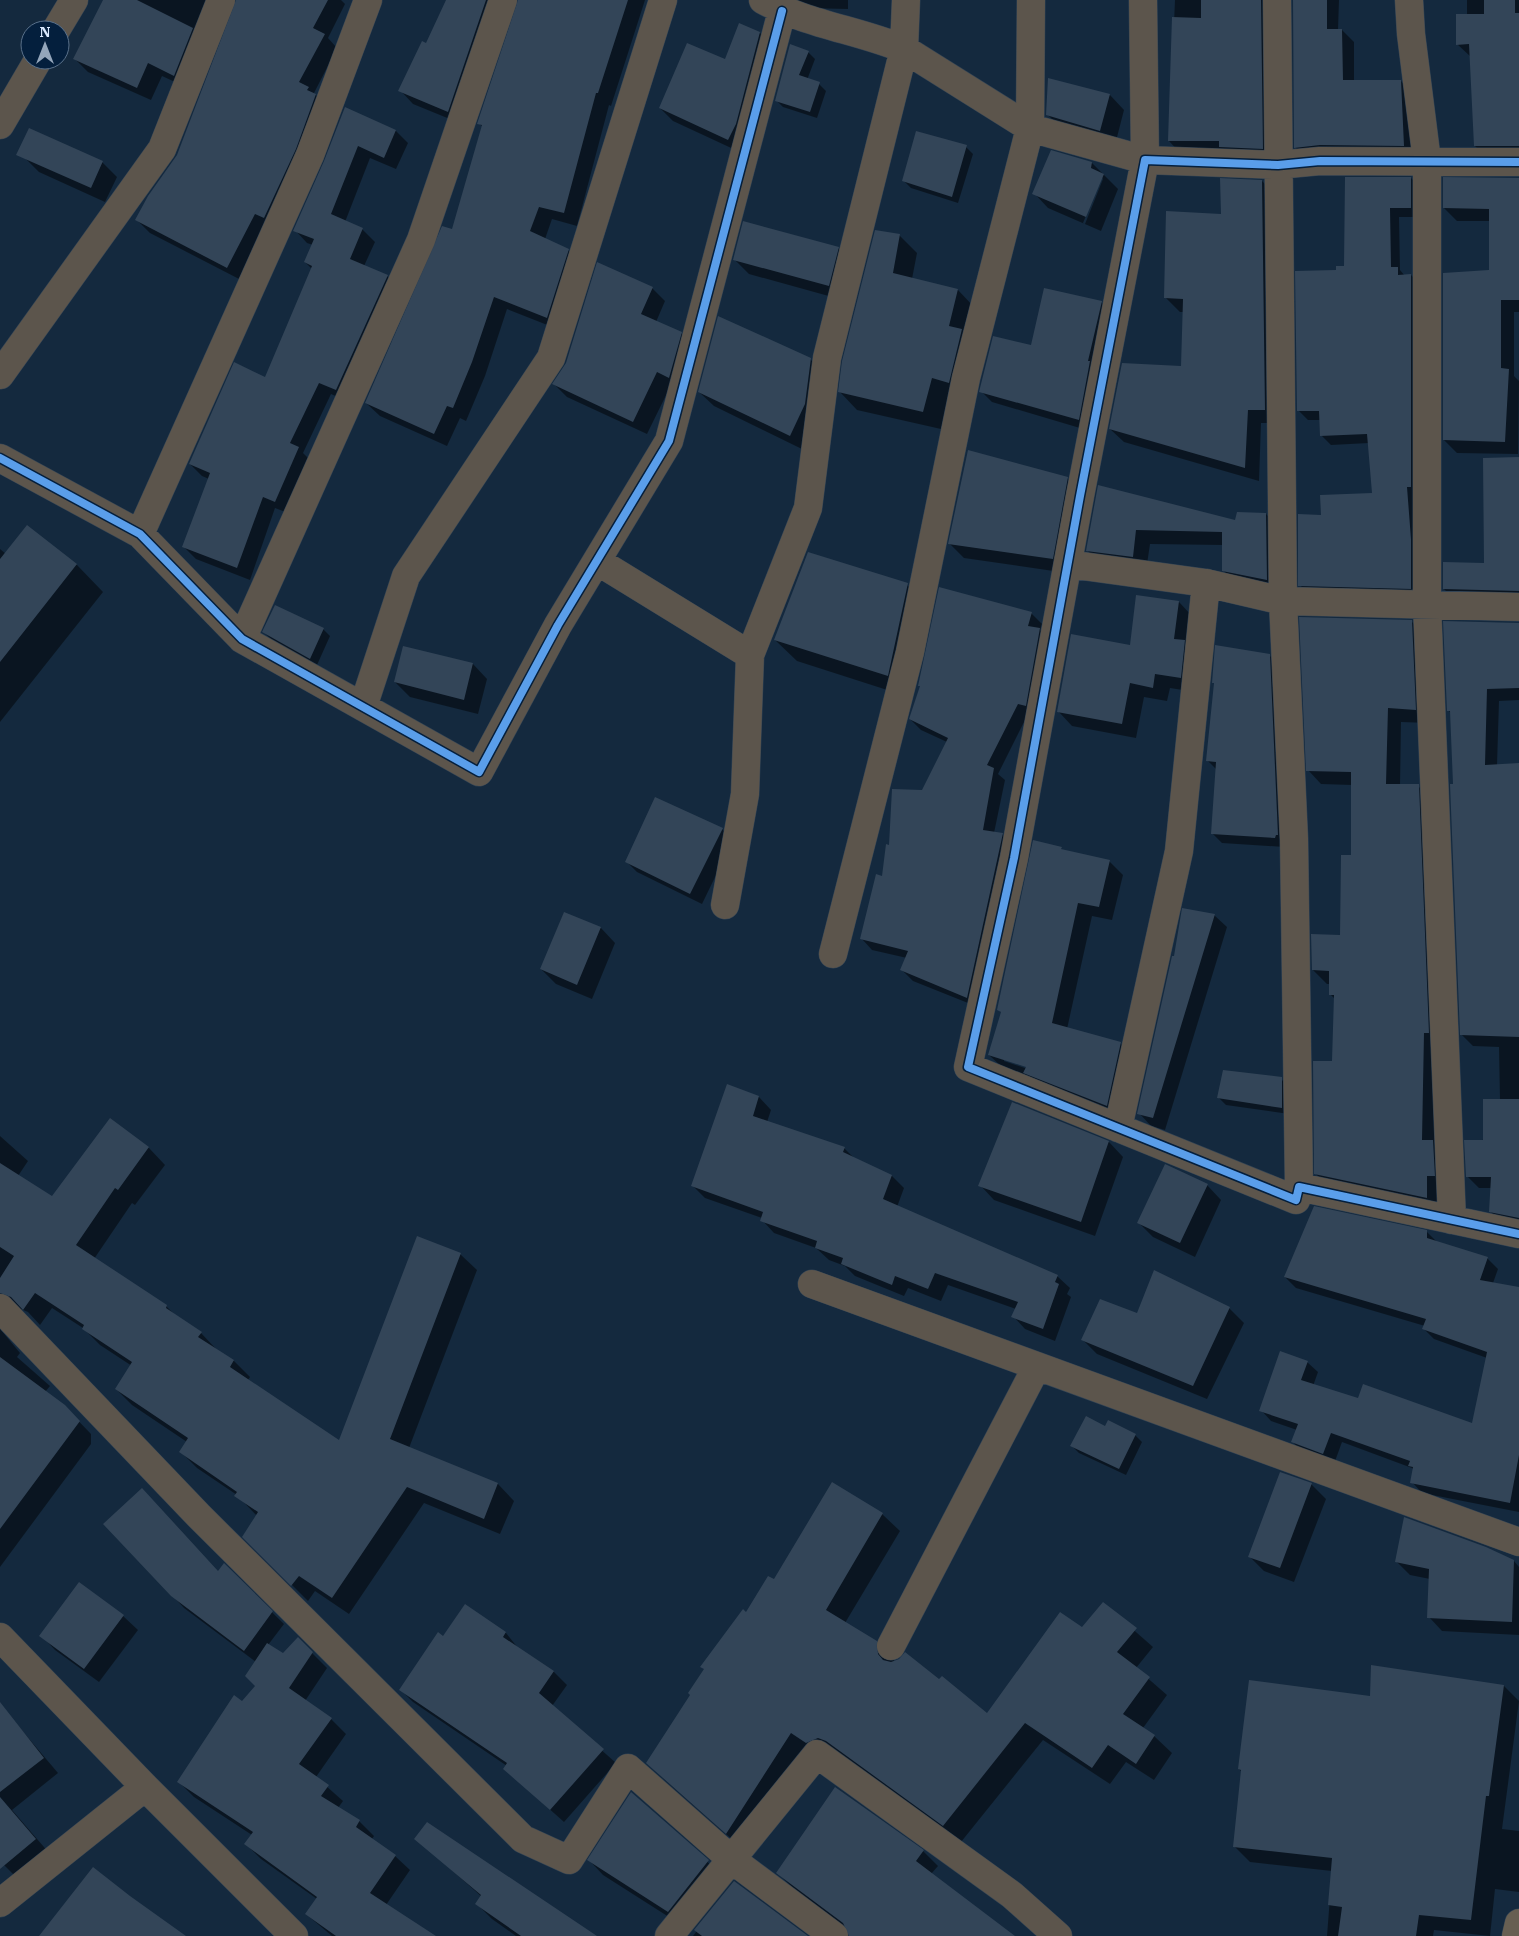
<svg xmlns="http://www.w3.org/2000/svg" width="1519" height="1936" viewBox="0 0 1519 1936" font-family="'IBM Plex Serif',serif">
	<rect width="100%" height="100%" fill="#14293e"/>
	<path fill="#0007" fill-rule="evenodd" d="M105,0H227L188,88L162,76L151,100L88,72L75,59Z
		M237,0H341L345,4L328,38L337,48L314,93L329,109L241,280L150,233L137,220L178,155Z
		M447,0H508L462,124L413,104L400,90L427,44Z
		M519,0H645L611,106L609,105L577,226L552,219L545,239L568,250L581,263L560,330L507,309L485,376L466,421L460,418L447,446L380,416L366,403L453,231L483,127L479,123Z
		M792,0H848V9L804,8Z
		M1175,0H1279L1274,160L1180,153L1169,141Z
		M1294,0H1339L1338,30H1342L1354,42V82L1401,81L1412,93L1415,157L1307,159L1295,147Z
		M1467,0H1519V159H1488L1475,146L1471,57L1457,44L1467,15Z
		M760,33L773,46L742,153L673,121L660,108L725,61Z
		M808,52L815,59L807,80L819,84L826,91L817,118L783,107L776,100Z
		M1110,95L1124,110L1115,145L1062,129L1047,114Z
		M345,109L396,131L408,143L396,169L370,158L345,222L362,229L375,242L364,266L387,276L400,289L349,402L331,394L303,453L311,461L288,513L275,508L250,580L196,559L184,547L209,479L202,476L190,464L266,378L312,269L305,262L313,245L307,243L295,230L325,162Z
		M966,147L973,154L958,203L911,188L904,181Z
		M25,158L102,162L117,177L105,202L39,172Z
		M1092,163L1118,189L1101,231L1048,208L1034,193ZM1102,177L1103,179L1085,224L1083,223Z
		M1411,178L1421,188V217H1399L1400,270L1405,276L1411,275L1421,285V598L1310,595L1300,585L1322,516L1373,494L1369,443L1331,445L1321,435V420H1308L1298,410L1337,272L1345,267Z
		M1519,179V312H1514V376L1519,381L1518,454L1457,453L1444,440L1490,271V221H1457L1444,208Z
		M1262,181L1276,195L1279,423H1261L1259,481L1124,442L1110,429L1182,367L1184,312H1180L1166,298L1222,215Z
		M899,235L917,253L912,279L958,290L975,308L941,429L857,410L840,392Z
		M838,248L852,263L843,300L749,274L734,259Z
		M652,288L665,301L656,322L681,333L694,346L671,385L647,434L567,397L554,384Z
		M1101,302L1112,314L1090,431L992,402L981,391L1032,347Z
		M810,359L825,374L804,450L714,406L699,392Z
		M1519,458V603L1456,601L1444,589L1485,564Z
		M1067,478L1082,492L1067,573L964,558L949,543Z
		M1099,486L1236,522L1266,514L1280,528L1281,593L1237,584L1223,570V545L1150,544L1146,571L1101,564L1087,550Z
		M27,527L77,565L103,592L0,722V549L6,554Z
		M907,585L929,606L909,697L797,661L775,640Z
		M1179,602L1193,617L1195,692L1170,688L1167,701L1144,697L1136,738L1072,726L1058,711Z
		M1031,613L1042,624L1040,630L1050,640L1028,714L998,774L1005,780L994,833L1002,834L1013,845L978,1007L913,981L902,970L907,958L872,950L862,939L883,878L890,846L923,792L947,742L921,730L910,719L921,687L919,685Z
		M1411,621L1425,635L1429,723L1401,722L1400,786H1418L1432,800L1437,1046L1435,1144L1446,1155L1441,1211L1330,1188L1316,1174L1334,1063L1335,999L1330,994V984H1327L1313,970L1341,937L1352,856V785L1321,784L1308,770Z
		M1519,624V700L1499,701L1497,765L1519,764V1227L1502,1223L1490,1211L1492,1188H1479L1467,1176L1500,1100L1499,1047L1473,1046L1461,1034L1455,786L1451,713L1448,710Z
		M323,629L330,636L317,665L271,639L264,632Z
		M1269,655L1279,665L1285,847L1222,843L1212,833L1217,770L1208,761L1216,685L1213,682Z
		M473,664L487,679L478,714L410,697L395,682Z
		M722,829L733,840L702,904L637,872L626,861Z
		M1061,849L1063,851L1109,861L1123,875L1112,920L1092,916L1067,1029L1120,1043L1134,1057L1120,1119L1038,1086L1029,1076L1003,1068L989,1055L1002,1013L998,1009ZM1004,1059L1032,1067L1031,1070L1004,1061Z
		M564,913L601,928L615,943L592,999L556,984L541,969Z
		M1214,915L1227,927L1165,1130L1151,1126L1139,1113L1175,958Z
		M1281,1079L1288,1086L1289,1114L1226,1105L1219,1098Z
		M728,1086L759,1097L771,1110L767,1122L844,1148L855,1159L892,1176L904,1188L897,1207L1057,1276L1070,1288L1067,1294L1071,1297L1055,1341L1025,1329L1013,1316L1016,1309L948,1285L941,1301L908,1288L904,1296L855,1276L845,1266L829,1260L816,1248L774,1233L762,1220V1218L705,1198L693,1186Z
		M1012,1103L1109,1142L1123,1157L1095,1236L994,1200L980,1185Z
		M110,1120L149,1148L165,1165L135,1205L132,1203L94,1259L166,1306L177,1317L201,1333L217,1350L234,1361L250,1377L248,1380L340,1442L460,1254L477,1270L409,1448L498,1484L514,1501L500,1534L424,1503L349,1614L315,1591L308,1601L243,1536L257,1516L237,1495L197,1468L181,1452L187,1442L132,1405L116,1389L132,1366L100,1345L83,1328L52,1308L40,1325L28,1312L21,1309H13L1,1320V1330L20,1353L17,1357L50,1386L45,1392L65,1407L91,1434V1444L0,1567V1136L28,1161L18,1176L52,1198Z
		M1207,1185L1221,1200L1195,1257L1153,1237L1138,1222Z
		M1427,1232L1437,1242L1487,1258L1498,1269L1493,1283L1519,1289V1512L1422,1493L1412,1482L1414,1470L1412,1468L1342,1442L1334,1464L1303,1453L1293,1442L1297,1430L1271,1421L1261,1410L1307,1362L1318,1372L1313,1386L1359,1400L1473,1425L1487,1358L1434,1339L1424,1329L1425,1326L1296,1288L1285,1277Z
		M1229,1308L1244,1323L1207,1399L1097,1354L1082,1339L1138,1315Z
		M1106,1427L1135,1435L1142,1442L1126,1475L1079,1453L1072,1446Z
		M1311,1484L1326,1499L1294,1582L1264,1571L1250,1557Z
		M882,1514L900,1531L845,1623L876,1642L894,1659V1662L939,1681L987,1714L1082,1629L1103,1603L1153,1647L1136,1668L1167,1695L1143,1728L1154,1736L1172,1753L1154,1780L1126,1762L1110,1784L1043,1740L961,1842L829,1756L744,1850L665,1780L647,1763L747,1614L774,1581Z
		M1396,1561H1514L1519,1567V1635L1442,1631L1429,1617L1430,1579L1410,1575Z
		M224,1565L284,1624L268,1645L284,1655L298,1639L327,1668L305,1701L331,1719L346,1734L316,1777L343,1801L338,1808L359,1821L374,1836L372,1839L395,1856L410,1870L386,1905L433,1936H332L306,1914L317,1899L261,1859L246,1844L252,1835L194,1797L179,1782L256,1686V1662L184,1608L172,1595L219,1573Z
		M80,1584L123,1616L138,1630L99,1682L55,1650L41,1635Z
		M466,1606L506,1633L518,1648L554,1672L567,1685L552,1706L616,1763L564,1822L518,1781L507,1766L413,1702L400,1689L443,1637Z
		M1504,1686L1519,1701L1502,1829L1519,1831V1892L1495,1889L1490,1936L1434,1930L1433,1936H1327L1332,1871L1250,1862L1234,1846L1242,1772L1239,1769L1371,1697Z
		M8,1714L58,1773L12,1810L50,1854L19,1880L0,1861V1720Z
		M632,1794L723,1876L683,1926L603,1875L589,1860Z
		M416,1838L594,1936H516L492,1919L477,1904L482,1897Z
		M923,1851L938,1866L931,1874L1012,1936H851L850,1931L793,1888L778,1873Z
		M734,1883L806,1936H693Z"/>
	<path fill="#334558" d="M103,0H137L193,28L174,76L148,63L137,88L73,59Z
		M236,0H328L313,28L325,34L299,82L309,87L307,90L316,94L296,149L264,218L255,214L227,268L135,220L148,196L177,155Z
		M446,0H486L448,112L398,91L422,41L426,43Z
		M518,0H628L598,93H596L564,213L539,207L530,231L569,249L547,318L494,297L472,362L453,408L447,406L434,434L365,403L442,226L452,229L482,125L477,124Z
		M1201,0H1261L1263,149L1219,147V141H1168L1172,17L1201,18Z
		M1293,0H1327V29H1342L1343,80H1401L1404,146L1320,145L1294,148Z
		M1484,0H1515V13H1519V146H1474L1469,44L1456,45V14H1484Z
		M739,23L760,32L736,124L728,140L659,108L687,43L725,59Z
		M790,44L809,51L799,75L820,82L810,112L775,101Z
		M1048,78L1110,94L1100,131L1046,115Z
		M345,107L396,130L384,158L358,146L331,214L363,228L350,259L388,275L336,390L319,383L290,443L299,447L275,502L263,497L237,568L182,547L210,473L189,464L234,362L265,377L312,266L304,262L314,239L293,231L324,161Z
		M29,128L103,161L91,188L16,155Z
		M916,131L967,145L952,197L902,181Z
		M1051,150L1092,162L1091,168L1104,174L1086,217L1032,194Z
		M1345,177H1411V208H1390L1391,267H1398V275L1411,274V487H1407L1411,539V589L1298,586V514L1321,515L1320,495L1372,493L1367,434L1320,436L1319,411H1297L1295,271L1336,270V266H1344Z
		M1443,177L1519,178V300H1501V368L1509,369L1505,442L1443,440V273L1489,270V209L1443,208Z
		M1220,178L1262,180L1265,410H1248L1245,468L1109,429L1122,363L1181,366L1183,299L1164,298L1166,211L1221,214Z
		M743,221L839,247L829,286L733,260Z
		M875,230L900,234L893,273L958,289L949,326L962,329L949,383L932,378L923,412L838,392L842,361Z
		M597,262L653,287L641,314L682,332L669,378L657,372L633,422L552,384L566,363Z
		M1044,288L1102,301L1088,361H1090L1079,420L979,392L993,336L1031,345Z
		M718,316L811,358L805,404L790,436L698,392Z
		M968,450L1068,477L1053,559L948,544Z
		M1519,457V591L1443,589V562L1484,563L1483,458Z
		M1098,485L1235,520L1237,512L1266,513L1267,580L1222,571V532L1136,530L1133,557L1086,551Z
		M27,525L77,564L0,662V559Z
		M808,552L908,583L888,676L774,640Z
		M939,587L1032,612L1028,626L1040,628L1026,706L1018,704L987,765L994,768L983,830L1003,833L967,998L900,970L908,951L860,939L876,874L882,876L886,844L889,845L892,789L922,790L948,738L909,719L920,686H918Z
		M1136,595L1179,601L1174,639L1185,640L1181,678L1155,674L1153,688L1130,683L1122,724L1057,712L1071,634L1130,645Z
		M275,605L324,628L310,659L262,632Z
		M1299,617L1412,620L1416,710L1388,708L1386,784H1419L1429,1033H1424L1422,1140H1433L1435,1176H1427V1198L1314,1174L1313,1061H1332L1334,995H1329V971L1312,970L1311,934L1340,935L1341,855H1351V772L1306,771Z
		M1443,621L1519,623V688L1487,689L1485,765L1519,763V1037L1460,1035L1450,784H1453L1450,711H1447Z
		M1215,645L1270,654L1278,835H1276L1275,838L1211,834L1216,762L1206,761L1214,683H1212Z
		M403,646L473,663L464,700L394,682Z
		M655,797L723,828L690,894L625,862Z
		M1033,840L1062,847L1061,849L1110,860L1099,907L1078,903L1052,1023L1121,1042L1107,1106L1023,1073L1026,1067L988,1055L1001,1012L997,1010Z
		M1182,908L1215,914L1153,1118L1137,1114L1172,956H1174Z
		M564,912L601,927L577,985L540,969Z
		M1223,1070L1282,1077V1108L1217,1098Z
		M727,1084L759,1096L753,1116L845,1147L843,1152L892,1175L883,1199L1058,1275L1055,1282L1059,1284L1043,1329L1011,1317L1018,1302L935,1273L928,1289L895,1276L892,1285L841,1264L843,1258L815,1248L817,1241L760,1221L763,1212L691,1186Z
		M1483,1099H1519V1218L1489,1212L1491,1177H1466L1464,1140H1483Z
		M1012,1102L1109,1141L1081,1222L978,1186Z
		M110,1118L149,1147L118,1190L115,1188L76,1245L167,1305L166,1308L202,1332L198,1337L234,1360L230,1367L339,1440L417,1236L461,1253L390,1439L498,1483L484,1519L407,1487L332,1598L299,1576L291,1586L242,1537L258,1512L234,1496L237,1492L179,1452L188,1438L115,1389L132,1362L82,1329L84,1325L35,1293L23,1310L11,1297L0,1293V1278L14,1256L0,1247V1163L52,1196Z
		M1165,1164L1208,1184L1180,1243L1137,1223Z
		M1314,1206L1427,1230V1238L1488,1257L1480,1280L1519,1287V1455L1510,1503L1410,1483L1413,1467L1408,1466L1410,1461L1331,1433L1323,1454L1291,1442L1298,1424L1259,1411L1280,1351L1308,1361L1301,1380L1358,1398L1363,1384L1472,1423L1487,1352L1422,1329L1426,1319L1284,1277Z
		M1154,1270L1230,1307L1193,1386L1081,1340L1100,1299L1137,1313Z
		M0,1357L65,1405L80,1421L0,1529Z
		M1086,1416L1105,1426L1108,1420L1136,1434L1119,1469L1070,1446Z
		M1280,1472L1312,1483L1280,1568L1248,1557Z
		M832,1482L883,1513L826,1610L877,1641L878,1654L883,1660L891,1662L899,1659L905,1652L939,1679L942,1676L987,1713L1060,1612L1082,1627L1103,1602L1137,1628L1117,1652L1150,1677L1123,1714L1155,1735L1136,1764L1108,1745L1092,1768L1025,1723L943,1826L826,1741L818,1738L806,1743L791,1733L726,1834L646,1763L690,1695L688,1693L704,1669L700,1667L743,1609L746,1612L768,1576L774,1579Z
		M142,1488L218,1571L224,1563L273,1611L244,1651L171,1596L103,1524Z
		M1404,1517L1486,1547L1514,1560L1512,1622L1427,1618L1429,1569L1395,1562Z
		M79,1582L124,1615L84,1669L39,1636Z
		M465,1604L506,1632L503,1637L554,1671L539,1693L604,1749L550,1810L503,1769L507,1763L399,1690L438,1632L443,1636Z
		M298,1637L313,1652L289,1688L332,1718L299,1764L329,1785L321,1796L360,1820L356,1827L396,1855L370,1893L436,1936H336L305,1914L317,1897L244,1844L253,1832L177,1782L234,1695L242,1701L255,1686L245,1676L267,1643L283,1653Z
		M1371,1665L1504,1685L1489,1796H1486L1471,1920L1419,1915L1416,1936H1338L1342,1907L1328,1905L1332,1858L1233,1847L1241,1770L1238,1769L1249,1680L1370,1696Z
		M0,1702L44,1758L0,1792Z
		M835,1787L924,1850L916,1861L1015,1936H849L843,1923L776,1873Z
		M631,1792L709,1860L668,1912L587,1860Z
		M0,1797L36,1839L0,1869Z
		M427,1822L597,1936H521L475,1904L481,1895L414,1839Z
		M93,1867L130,1896L186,1936H39Z
		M734,1881L808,1936H702L694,1930Z"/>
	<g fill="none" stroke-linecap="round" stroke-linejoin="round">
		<defs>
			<path id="street" d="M763,0C806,24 858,30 904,49L1030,128L1145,160L1143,0
				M1277,0L1283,601L1294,839L1299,1187
				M1409,0L1411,34L1427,161V605L1452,1220
				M56,30L74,0
				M0,125L38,60
				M1519,162L1320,161L1278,165L1145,160L1080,496L1014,858L968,1067L1296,1200L1299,1187L1519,1234
				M0,375L162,149L221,0
				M0,458L140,534L242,639L479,772L558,625L669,441L782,11
				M140,534L310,155L368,0
				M597,561L750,655
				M1068,564L1206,583L1283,601L1519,607
				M242,639L421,240L503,0
				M363,707L406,576L551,358L663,0
				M725,905L745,794L750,655L808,508L827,358L904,49L906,0
				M833,954L910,652L966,378L1030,128L1031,0
				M1118,1128L1179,851L1206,583
				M812,1284L1519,1542
				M0,1308L199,1516L523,1839L569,1860L628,1768L731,1859L834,1936
				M0,1637L145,1787L294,1936
				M891,1646L1037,1366
				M0,1903L145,1787
				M669,1936L817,1754L1012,1895L1058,1936"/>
			<path id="secondary" d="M1516,1936L1519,1923"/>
		</defs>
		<use href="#street" stroke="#345" stroke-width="29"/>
		<use href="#secondary" stroke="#345" stroke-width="29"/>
		<use href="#street" stroke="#5c554c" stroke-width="28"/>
		<use href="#secondary" stroke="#675f52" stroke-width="28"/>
		<defs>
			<path id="cycleway" d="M1519,162L1320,161L1278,165L1145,160L1080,496L1014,858L968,1067L1296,1200L1299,1187L1519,1234
				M0,458L140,534L242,639L479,772L558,625L669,441L782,11"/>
		</defs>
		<use href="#cycleway" stroke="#041f3d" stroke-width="11"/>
		<use href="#cycleway" stroke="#5a9eea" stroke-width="8"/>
	</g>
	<g transform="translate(45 45)"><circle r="24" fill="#041f3d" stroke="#59708a"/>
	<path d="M0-4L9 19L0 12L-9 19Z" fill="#94a6bb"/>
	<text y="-8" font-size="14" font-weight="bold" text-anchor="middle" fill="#d9e9fe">N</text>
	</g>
</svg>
